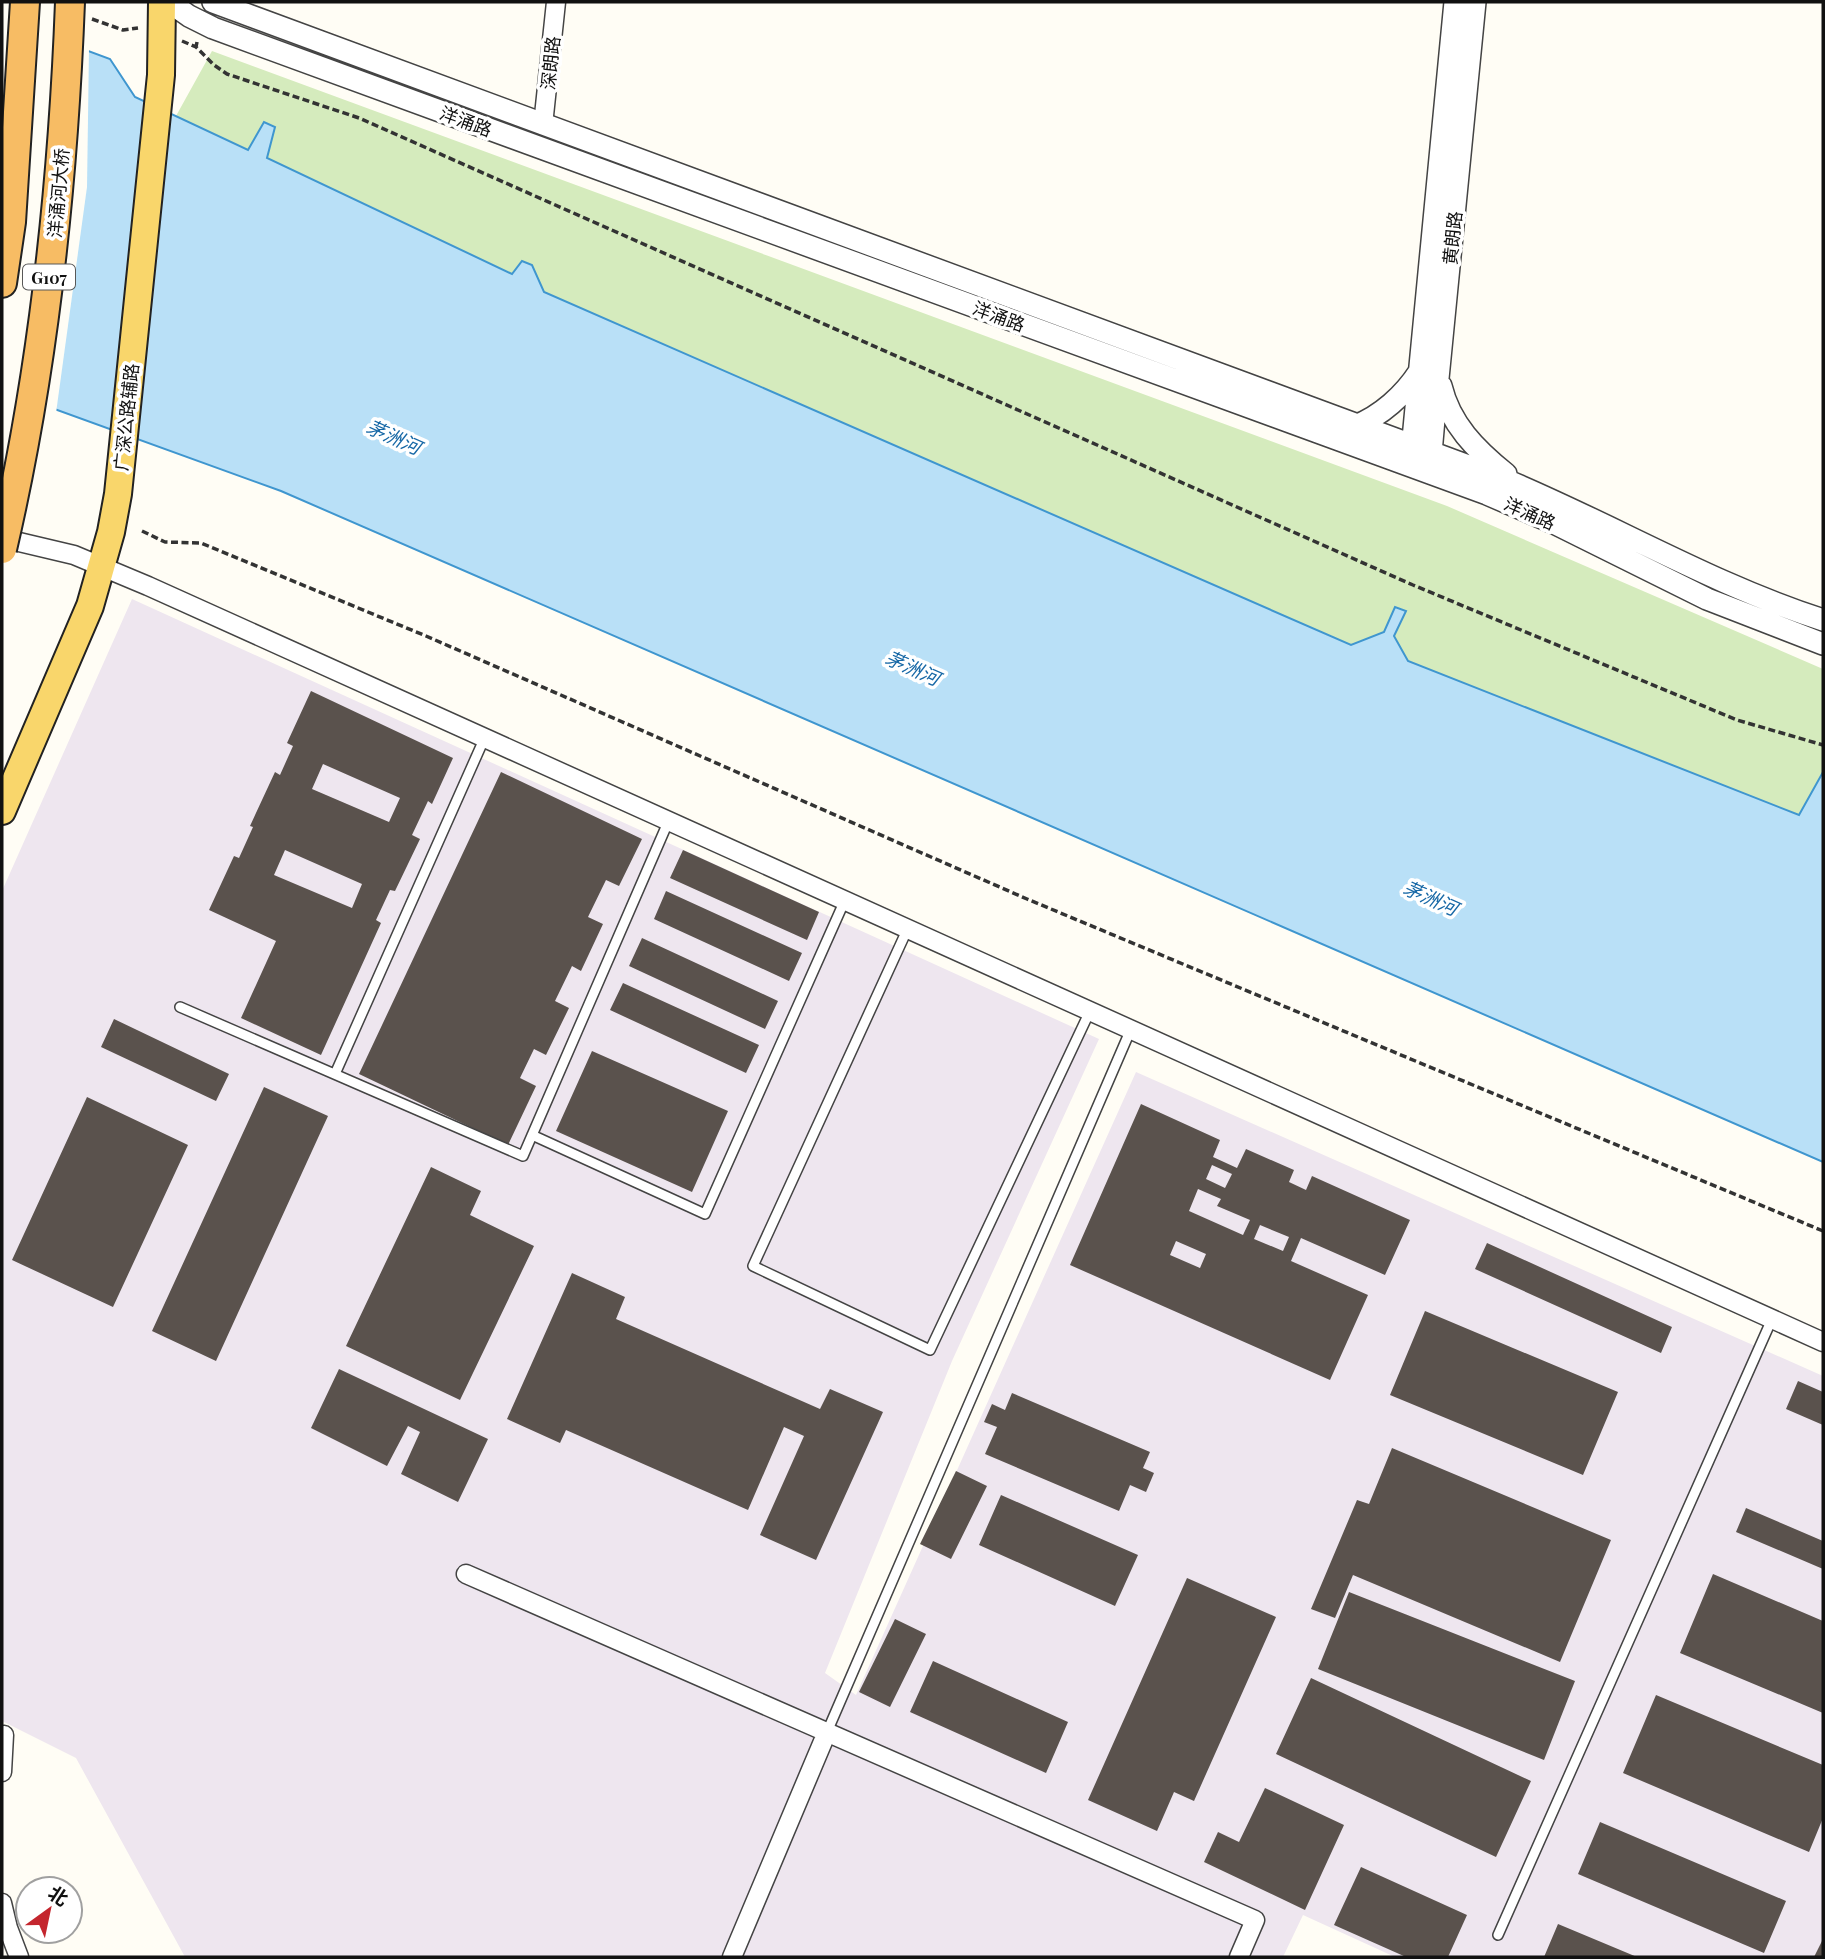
<svg xmlns="http://www.w3.org/2000/svg" width="1825" height="1959" viewBox="0 0 1825 1959" font-family="'Playfair Display','Noto Sans SC',serif">
	<rect width="100%" height="100%" fill="#fffdf5"/>
	<path fill="#eee6ef" d="M132,599L1099,1039L952,1361L825,1673L856,1695L1136,1072L1823,1376V1957H1395L1303,1915L1283,1957H185L76,1758L2,1721V891Z"/>
	<path fill="#d5ebbd" d="M212,51L1447,506L1823,669V772L1799,815L1408,661L1394,636L1395,607L1385,632L1351,645L544,292L532,265L523,261L513,274L266,158L275,127L265,122L249,150L176,116Z"/>
	<path fill="#b9e0f7" stroke="#3f96cf" stroke-width="2" d="M2,19L110,59L135,97L248,150L264,122L275,127L267,158L512,274L522,261L532,265L544,292L1351,645L1384,632L1395,607L1406,611L1394,636L1408,661L1799,815L1823,772V1162L281,491L2,390Z"/>
	<path fill="#fffdf5" d="M2,16L89,48L87,187L56,413L2,393Z"/>
	<path fill="#5a524d" fill-rule="evenodd" d="M311,691L453,758L432,804L428,801L412,835L420,839L395,891L390,890L376,920L381,923L321,1055L241,1018L276,941L209,910L234,856L239,858L253,827L250,826L275,772L280,775L293,746L287,743ZM323,764L400,798L389,822L312,789ZM285,850L362,884L352,908L274,875Z
		M501,772L642,839L619,886L606,880L588,917L603,924L581,971L572,966L555,1001L569,1008L546,1055L534,1049L520,1078L536,1086L508,1145L359,1074Z
		M683,850L819,912L807,940L670,878Z
		M666,891L802,953L789,981L654,919Z
		M642,938L778,1001L765,1029L629,966Z
		M623,983L759,1045L746,1073L610,1010Z
		M114,1019L229,1074L216,1101L101,1047Z
		M592,1051L728,1111L692,1192L556,1131Z
		M264,1087L328,1116L216,1361L152,1331Z
		M87,1097L188,1145L113,1307L12,1260Z
		M1141,1104L1220,1140L1213,1157L1237,1168L1246,1149L1294,1170L1289,1182L1306,1190L1312,1176L1410,1220L1385,1275L1301,1238L1291,1261L1368,1295L1330,1380L1070,1265ZM1212,1165L1232,1174L1225,1188L1206,1179ZM1198,1189L1221,1199L1217,1206L1250,1220L1243,1235L1189,1211ZM1260,1225L1289,1237L1283,1251L1254,1239ZM1176,1241L1206,1254L1200,1268L1170,1255Z
		M431,1167L481,1191L470,1215L534,1246L460,1400L346,1346Z
		M1487,1243L1672,1327L1661,1353L1475,1269Z
		M572,1273L625,1297L616,1319L820,1409L830,1389L883,1412L816,1560L760,1535L804,1436L784,1427L748,1510L566,1430L560,1443L507,1419Z
		M1425,1311L1618,1392L1583,1475L1390,1395Z
		M339,1369L488,1439L458,1502L401,1474L420,1432L408,1426L387,1466L311,1428Z
		M1798,1381L1823,1392V1425L1786,1409Z
		M1012,1393L1150,1452L1143,1468L1154,1473L1146,1492L1130,1485L1119,1511L985,1454L997,1427L984,1422L992,1404L1005,1410Z
		M1392,1448L1611,1540L1560,1662L1353,1575L1335,1618L1311,1609L1357,1500L1369,1504Z
		M956,1471L987,1486L951,1559L920,1544Z
		M1001,1495L1138,1555L1115,1606L979,1545Z
		M1746,1508L1823,1541V1569L1736,1532Z
		M1713,1574L1823,1621V1713L1680,1653Z
		M1187,1578L1276,1617L1194,1801L1174,1792L1157,1831L1088,1800Z
		M1349,1592L1575,1681L1544,1760L1318,1669Z
		M895,1619L926,1634L890,1707L859,1692Z
		M933,1661L1068,1722L1046,1773L910,1712Z
		M1311,1678L1531,1781L1496,1857L1276,1754Z
		M1656,1695L1823,1765V1818L1809,1852L1623,1773Z
		M1265,1788L1344,1825L1305,1910L1204,1862L1218,1832L1239,1842Z
		M1600,1822L1786,1901L1764,1953L1578,1874Z
		M1361,1867L1467,1915L1448,1957H1406L1334,1925Z
		M1558,1924L1637,1957H1544Z
		M1823,1939V1957H1814Z"/>
	<g fill="none" stroke-linecap="round" stroke-linejoin="round">
		<defs>
			<path id="service" d="M908,928L753,1266L930,1350L1090,1011
				M180,1007L523,1156L669,820
				M335,1074L485,737
				M532,1135L705,1214L845,900
				M827,1732L1131,1029
				M1498,1935L1772,1319"/>
			<path id="minor" d="M543,125L556,2
				M2,538L74,555L148,586L1823,1342
				M466,1574L1255,1920L1239,1957
				M2,1772L4,1735
				M2,1903L8,1928L19,1957
				M732,1957L827,1732"/>
			<path id="tertiary" d="M169,2L189,16L213,28L1487,494L1556,524L1707,599L1823,644
				M213,2L1501,478C1610,523 1711,584 1823,620
				M1441,386C1450,424 1476,450 1506,474
				M1355,426C1381,416 1404,395 1419,372
				M1411,460L1455,2
				M1426,464L1431,453L1434,419L1475,2"/>
			<path id="primary" d="M2,811L90,606L111,532L118,494L161,75L162,2"/>
			<path id="trunk" d="M2,283L11,222L25,2"/>
		</defs>
		<use href="#service" stroke="#444" stroke-width="12"/>
		<use href="#minor" stroke="#444" stroke-width="21"/>
		<use href="#tertiary" stroke="#444" stroke-width="24"/>
		<use href="#primary" stroke="#222" stroke-width="30"/>
		<use href="#trunk" stroke="#222" stroke-width="32"/>
		<path stroke="#333" stroke-width="3.5" stroke-dasharray="7 3.5" stroke-linecap="butt" d="M92,19L123,30L138,28
			M182,41L196,47
			M197,42L196,47L214,65L227,74L359,118L1413,585L1737,720L1823,745
			M142,531L165,542L201,543L426,636L1027,899L1823,1231"/>
		<use href="#service" stroke="#fff" stroke-width="9"/>
		<use href="#minor" stroke="#fff" stroke-width="18"/>
		<use href="#tertiary" stroke="#fff" stroke-width="21"/>
		<use href="#primary" stroke="#f9d66b" stroke-width="26"/>
		<use href="#trunk" stroke="#f7bc64" stroke-width="28"/>
		<defs>
			<path id="trunk-bridge" d="M2,549C44,369 63,186 70,2"/>
		</defs>
		<use href="#trunk-bridge" stroke="#222" stroke-width="32" stroke-linecap="butt"/>
		<use href="#trunk-bridge" stroke="#f7bc64" stroke-width="28"/>
	</g>
	<g text-anchor="middle" dominant-baseline="central" stroke-width="7" stroke-linejoin="round" paint-order="stroke">
		<rect fill="#fff" stroke="#585858" stroke-width="2" x="23" y="264.5" width="52" height="25" rx="5"/>
		<g font-size="16" font-weight="bold" fill="#111">
			<text x="49" y="277">G107</text>
		</g>
		<g font-size="18" fill="#111" stroke="#fff">
			<text transform="translate(550 63) rotate(-84)">深朗路</text>
			<text transform="translate(466 121) rotate(20)">洋涌路</text>
			<text transform="translate(58 193) rotate(-85)">洋涌河大桥</text>
			<text transform="translate(1452 238) rotate(-84)">黄朗路</text>
			<text transform="translate(999 316) rotate(20)">洋涌路</text>
			<text transform="translate(126 417) rotate(-84)">广深公路辅路</text>
			<text transform="translate(1530 513) rotate(24)">洋涌路</text>
		</g>
		<g font-size="19" font-style="italic" fill="#1768a6" stroke="#fff">
			<text transform="translate(394 436) rotate(24)">茅洲河</text>
			<text transform="translate(913 667) rotate(24)">茅洲河</text>
			<text transform="translate(1431 897) rotate(24)">茅洲河</text>
		</g>
	</g>
	<rect width="1825" height="1959" fill="none" stroke="#111111" stroke-width="7"/>
	<g transform="translate(49 1910) rotate(33)"><circle r="33" fill="#ffffff" stroke="#a0a0a0" stroke-width="2"/>
	<path d="M0-5L12 26L0 18L-12 26Z" fill="#c4262e"/>
	<text y="-10" font-size="19" font-weight="bold" text-anchor="middle" fill="#111111">北</text>
	</g>
</svg>
